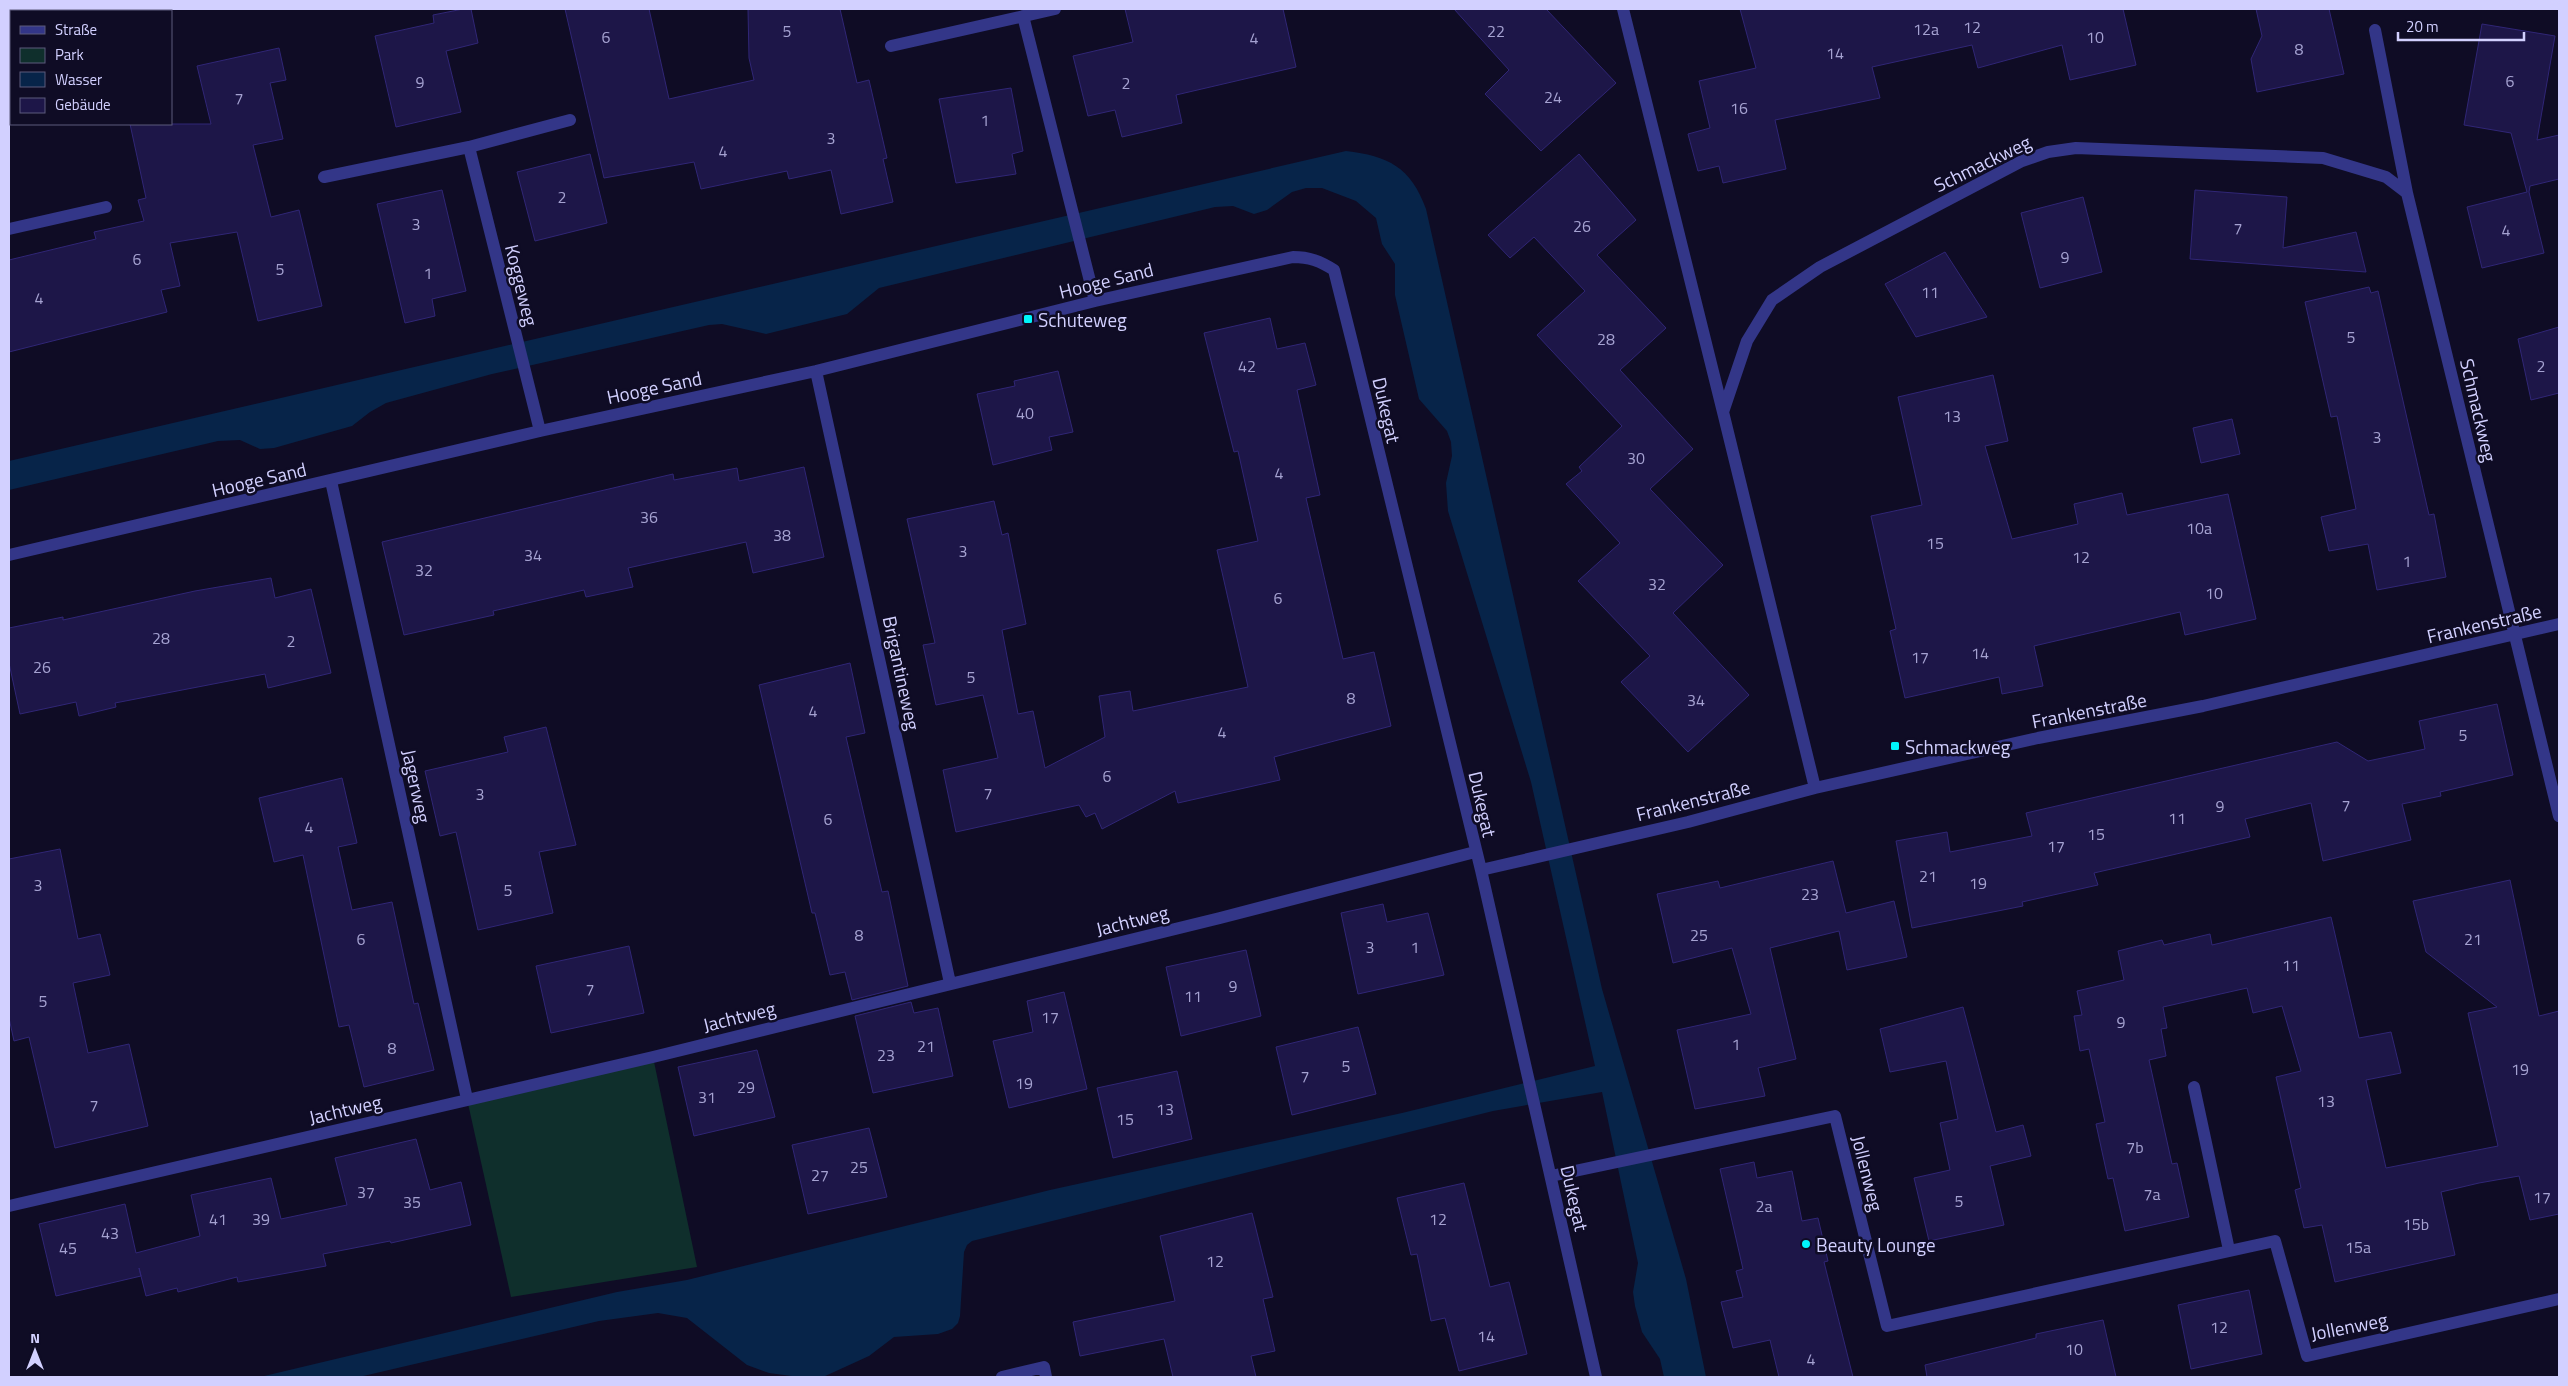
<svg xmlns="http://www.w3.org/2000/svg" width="2568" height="1386" viewBox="0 0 2568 1386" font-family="'Titillium Web',sans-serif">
	<rect width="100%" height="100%" fill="#0f0c25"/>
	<path fill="#0f2f2c" d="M653,1057L697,1267L511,1297L467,1099Z"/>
	<path fill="#072449" d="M1346,151C1388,156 1411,167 1426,209L1602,989L1686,1279L1706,1377H1664L1660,1359L1642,1332L1635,1306L1633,1292L1638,1263L1602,1092L1493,1111L972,1241L967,1245L964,1252L960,1316L958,1323L952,1329L938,1334L894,1337L869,1356L823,1377H799L769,1373L747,1365L687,1318L658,1313L599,1321L359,1377H260L617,1292L687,1280L1050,1190L1402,1113L1595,1066L1531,782L1448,511L1446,483L1452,456L1451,442L1447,431L1419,399L1395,295V264L1382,244L1376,218L1356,201L1322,188H1306L1292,192L1267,210L1254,214L1233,206L1215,207L879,288L847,314L766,334L722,324L709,325L492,374L386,403L370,412L352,426L274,448L260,449L240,440L218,441L9,490V461Z"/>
	<path fill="#1d1648" stroke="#302676" d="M463,9H471L478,43L446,51L461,112L396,127L375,36L434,23L433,15Z
		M565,9H649L669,99L754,80L749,58L748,9H840L857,83L869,80L887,158L883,159L893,202L841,214L831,170L789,179L787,171L701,189L694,162L604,178Z
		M1125,9H1283L1296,67L1176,95L1182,123L1122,137L1115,110L1088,116L1073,56L1133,42Z
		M1454,9H1546L1616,83L1541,151L1485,94L1509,70Z
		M1740,9H2123L2136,65L2070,80L2062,45L1978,68L1972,45L1872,67L1880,98L1775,120L1786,169L1723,183L1719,166L1698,171L1688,134L1710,128L1699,81L1756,68Z
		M2256,9H2329L2344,74L2257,92L2251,59L2262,36Z
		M2482,24L2555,36L2537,140L2559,135V179L2530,186L2529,192L2544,253L2482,268L2467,207L2527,192L2511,133L2464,125Z
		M279,48L286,80L270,83L283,139L253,145L271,217L299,210L322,306L258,321L237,232L170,243L180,286L161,290L167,312L9,352V260L96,239L94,232L144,221L138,200L146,198L130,124H211L197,66Z
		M1011,88L1023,151L1012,154L1016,174L956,183L939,99Z
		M590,154L607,223L535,241L517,172Z
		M1579,154L1636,220L1597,255L1666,328L1620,370L1693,449L1650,489L1723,565L1673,613L1749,695L1688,752L1621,682L1650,656L1578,581L1620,543L1566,484L1582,471L1579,467L1622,426L1537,335L1585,291L1534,237L1510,258L1488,235Z
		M442,190L466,291L432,299L435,316L405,323L377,204Z
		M2195,190L2287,197L2283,248L2356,232L2366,272L2190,259Z
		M2083,197L2102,272L2040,288L2021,213Z
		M1945,252L1987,317L1916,337L1885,284Z
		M2369,287L2371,293L2378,291L2429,515L2434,514L2446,577L2377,590L2368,544L2329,551L2321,517L2356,509L2337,416L2331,417L2305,302Z
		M1270,318L1277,349L1305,343L1316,385L1297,390L1320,495L1306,498L1343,659L1374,652L1391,726L1274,757L1280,780L1178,803L1175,791L1102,829L1095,813L1086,817L1079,805L956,832L943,770L998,758L983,695L936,705L923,645L935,643L907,519L994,501L1002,535L1008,533L1026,624L1002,630L1018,714L1033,711L1045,768L1105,737L1099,696L1130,691L1133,711L1248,687L1217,550L1258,541L1238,451L1234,452L1204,333Z
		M2559,327V393L2531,400L2518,339Z
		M1058,371L1073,432L1049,437L1052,450L993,465L977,394L1015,386L1014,381Z
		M1993,375L2008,441L1985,446L2012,539L2078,524L2074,504L2122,493L2127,515L2228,494L2256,619L2185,635L2180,612L2034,646L2043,686L2002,694L1999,677L1905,698L1890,631L1896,629L1871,516L1922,505L1898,397Z
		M2232,419L2240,454L2201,463L2193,428Z
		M804,467L824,557L753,573L746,542L628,568L633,587L586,597L584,590L493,611L494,615L404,635L382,542L673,474L674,480L737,468L739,481Z
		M271,578L275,598L311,589L331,673L268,688L265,674L115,703L116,707L79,716L76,702L20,714L9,663V628L63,617V620L195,591Z
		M850,663L865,733L846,737L882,892L888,891L908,986L852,1000L845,972L830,975L815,913H812L759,685Z
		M2497,704L2513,775L2440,792L2441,796L2402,804L2411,840L2323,861L2311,803L2245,819L2250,837L2094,873L2098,885L2022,902L2023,906L1912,928L1896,841L1947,832L1950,852L2032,836L2026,813L2337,742L2368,761L2425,749L2419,721Z
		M546,727L576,845L539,852L553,913L478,930L456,832L440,836L425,771L508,752L504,737Z
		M342,778L357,843L338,847L352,910L392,902L414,1004L418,1003L434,1070L364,1087L349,1025L339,1027L303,855L274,862L259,798Z
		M60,849L78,939L100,934L110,975L73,983L88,1053L129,1044L148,1126L55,1148L29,1037L14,1041L9,1018V859Z
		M1833,861L1846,913L1894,901L1907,957L1847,970L1839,931L1770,948L1796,1059L1758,1068L1765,1096L1695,1109L1677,1030L1751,1014L1732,948L1673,963L1657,894L1718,881L1720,888Z
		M2510,880L2539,1016L2559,1011V1214L2530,1220L2519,1176L2479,1183L2441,1192L2455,1255L2335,1282L2322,1225L2304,1228L2295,1190L2301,1188L2276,1077L2301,1071L2282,1006L2253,1013L2247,988L2163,1007L2167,1028L2161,1029L2166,1056L2149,1060L2172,1164L2177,1163L2189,1217L2125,1231L2113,1178L2108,1179L2096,1124L2105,1122L2089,1049L2080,1051L2074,1016L2082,1015L2077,991L2124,980L2118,951L2162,940L2164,945L2210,934L2212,945L2331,917L2359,1038L2391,1032L2401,1073L2366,1080L2386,1168L2498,1146L2468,1013L2497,1007L2426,952L2413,901Z
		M1383,904L1387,922L1428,913L1444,975L1358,994L1341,913Z
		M629,946L644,1013L551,1033L536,966Z
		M1246,950L1261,1016L1181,1036L1166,967Z
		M1064,992L1087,1089L1009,1108L993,1041L1033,1032L1027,1001Z
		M911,1002L914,1013L938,1008L953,1076L873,1093L855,1016Z
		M1963,1007L1996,1132L2023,1125L2031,1156L1990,1166L2004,1225L1929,1241L1914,1178L1950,1170L1940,1123L1958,1119L1946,1061L1890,1072L1880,1029Z
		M1358,1027L1376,1094L1292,1115L1276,1047Z
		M757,1050L775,1117L694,1136L678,1067Z
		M1177,1071L1192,1139L1113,1158L1097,1088Z
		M869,1128L887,1197L808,1214L792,1145Z
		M416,1139L430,1190L461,1182L471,1225L391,1243L390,1241L323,1254L326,1266L238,1282L237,1277L178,1292L177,1288L146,1296L139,1268L141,1276L56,1296L39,1224L125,1204L136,1253L200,1236L191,1195L271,1178L281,1219L347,1205L335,1158Z
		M1754,1162L1757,1178L1792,1171L1802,1221L1818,1218L1828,1261L1824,1262L1853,1377H1779L1770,1340L1733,1348L1721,1302L1743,1297L1736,1271L1743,1269L1720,1169Z
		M1464,1183L1490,1287L1509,1282L1527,1354L1459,1371L1445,1318L1431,1321L1417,1254L1411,1255L1397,1198Z
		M1252,1213L1273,1297L1263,1299L1275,1351L1251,1356L1256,1377H1173L1164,1339L1080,1356L1073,1322L1175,1301L1160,1236Z
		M2249,1290L2262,1354L2191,1369L2178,1305Z
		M2103,1320L2116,1377H1927L1925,1365L2036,1338V1334Z"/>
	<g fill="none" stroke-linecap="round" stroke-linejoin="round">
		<path stroke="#333688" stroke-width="12" d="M1623,9L1723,412
			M1023,16L1095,301
			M2375,30L2407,193
			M891,46L1055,9
			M469,147L540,431
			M324,177L469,147L570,120
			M9,229L106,207
			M816,371L950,983
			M331,481L467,1099
			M9,555L540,431L816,371L1095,301L1293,257C1309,257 1320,261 1334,270L1355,354L1481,870L1596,1377
			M1815,788L1723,412L1747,341L1772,300L1820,267L2022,161L2048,152L2076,148L2323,158L2386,177L2407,193L2559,816
			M1481,870L1688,822L1815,788L2038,738L2203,706L2559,624
			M2194,1087L2229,1250
			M1551,1176L1835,1116L1887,1326L2275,1241L2307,1356L2559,1299
			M9,1206L653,1057L1220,918L1475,852
			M1002,1377L1044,1367L1046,1377"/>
	</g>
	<g fill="#00f5fb" stroke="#0f0c25" stroke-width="2">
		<rect x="1023" y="314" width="10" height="10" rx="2.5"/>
		<rect x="1890" y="741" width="10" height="10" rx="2.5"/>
		<circle cx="1806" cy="1244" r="5"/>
	</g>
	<g text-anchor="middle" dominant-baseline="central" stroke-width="5" stroke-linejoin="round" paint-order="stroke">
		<g font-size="16" fill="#a5a2d1">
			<text x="1972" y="27">12</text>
			<text x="1926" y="29">12a</text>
			<text x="787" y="31">5</text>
			<text x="1496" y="31">22</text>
			<text x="606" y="37">6</text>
			<text x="2095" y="37">10</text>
			<text x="1254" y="38">4</text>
			<text x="2299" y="49">8</text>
			<text x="1835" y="53">14</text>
			<text x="2510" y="81">6</text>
			<text x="420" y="82">9</text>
			<text x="1126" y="83">2</text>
			<text x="1553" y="97">24</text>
			<text x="239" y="98">7</text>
			<text x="1739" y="108">16</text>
			<text x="985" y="120">1</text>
			<text x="831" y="138">3</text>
			<text x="723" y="151">4</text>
			<text x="562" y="197">2</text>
			<text x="416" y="224">3</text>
			<text x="1582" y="226">26</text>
			<text x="2238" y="228">7</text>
			<text x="2506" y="230">4</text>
			<text x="2065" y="257">9</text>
			<text x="137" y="259">6</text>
			<text x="280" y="269">5</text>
			<text x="428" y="273">1</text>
			<text x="1930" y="292">11</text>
			<text x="39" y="298">4</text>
			<text x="2351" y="337">5</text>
			<text x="1606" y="339">28</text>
			<text x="1247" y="366">42</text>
			<text x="2541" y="366">2</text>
			<text x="1025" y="413">40</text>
			<text x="1952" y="416">13</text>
			<text x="2377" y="437">3</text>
			<text x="1636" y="458">30</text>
			<text x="1279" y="473">4</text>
			<text x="649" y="517">36</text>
			<text x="2199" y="528">10a</text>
			<text x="782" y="535">38</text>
			<text x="1935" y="543">15</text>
			<text x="963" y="551">3</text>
			<text x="533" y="555">34</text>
			<text x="2081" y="557">12</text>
			<text x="2407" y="561">1</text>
			<text x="424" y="570">32</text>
			<text x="1657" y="584">32</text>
			<text x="2214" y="593">10</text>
			<text x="1278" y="598">6</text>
			<text x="161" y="638">28</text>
			<text x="291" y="641">2</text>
			<text x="1980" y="653">14</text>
			<text x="1920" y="657">17</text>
			<text x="42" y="667">26</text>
			<text x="971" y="677">5</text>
			<text x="1351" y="698">8</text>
			<text x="1696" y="700">34</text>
			<text x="813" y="711">4</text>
			<text x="1222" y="732">4</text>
			<text x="2463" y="735">5</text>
			<text x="1107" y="776">6</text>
			<text x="988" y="793">7</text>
			<text x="480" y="794">3</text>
			<text x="2346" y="805">7</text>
			<text x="2220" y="806">9</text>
			<text x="2177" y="818">11</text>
			<text x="828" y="819">6</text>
			<text x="309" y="827">4</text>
			<text x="2096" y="834">15</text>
			<text x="2056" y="846">17</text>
			<text x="1928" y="876">21</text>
			<text x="1978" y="883">19</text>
			<text x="38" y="885">3</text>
			<text x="508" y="890">5</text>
			<text x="1810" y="894">23</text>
			<text x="859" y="935">8</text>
			<text x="1699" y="935">25</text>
			<text x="361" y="939">6</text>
			<text x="2473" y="939">21</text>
			<text x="1370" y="947">3</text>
			<text x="1415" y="947">1</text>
			<text x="2291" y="965">11</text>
			<text x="1233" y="986">9</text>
			<text x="590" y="989">7</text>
			<text x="1193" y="996">11</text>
			<text x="43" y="1001">5</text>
			<text x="1050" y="1017">17</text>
			<text x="2121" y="1022">9</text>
			<text x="1736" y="1044">1</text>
			<text x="926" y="1046">21</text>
			<text x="392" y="1048">8</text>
			<text x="886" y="1055">23</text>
			<text x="1346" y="1066">5</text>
			<text x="2520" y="1069">19</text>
			<text x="1305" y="1076">7</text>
			<text x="1024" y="1083">19</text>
			<text x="746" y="1087">29</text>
			<text x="707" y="1097">31</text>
			<text x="2326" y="1101">13</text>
			<text x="94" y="1105">7</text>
			<text x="1165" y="1109">13</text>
			<text x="1125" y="1119">15</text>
			<text x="2135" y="1147">7b</text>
			<text x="859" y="1167">25</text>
			<text x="820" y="1175">27</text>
			<text x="366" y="1192">37</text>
			<text x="2152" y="1194">7a</text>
			<text x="2542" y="1197">17</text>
			<text x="1959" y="1201">5</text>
			<text x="412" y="1202">35</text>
			<text x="1764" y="1206">2a</text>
			<text x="218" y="1219">41</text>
			<text x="261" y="1219">39</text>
			<text x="1438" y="1219">12</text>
			<text x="2416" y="1224">15b</text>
			<text x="110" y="1233">43</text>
			<text x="2358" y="1247">15a</text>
			<text x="68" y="1248">45</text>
			<text x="1215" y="1261">12</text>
			<text x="2219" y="1327">12</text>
			<text x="1486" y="1336">14</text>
			<text x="2074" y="1349">10</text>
			<text x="1811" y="1359">4</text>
		</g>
		<g font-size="19" fill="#d2d0ff" stroke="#0f0c25">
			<text transform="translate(1982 163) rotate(-26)">Schmackweg</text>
			<text transform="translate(1106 280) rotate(-14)">Hooge Sand</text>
			<text transform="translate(522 285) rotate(76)">Koggeweg</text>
			<text transform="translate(654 387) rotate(-12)">Hooge Sand</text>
			<text transform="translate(1387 410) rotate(77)">Dukegat</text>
			<text transform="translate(2479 410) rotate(77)">Schmackweg</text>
			<text transform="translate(259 479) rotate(-13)">Hooge Sand</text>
			<text transform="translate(2484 623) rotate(-13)">Frankenstraße</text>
			<text transform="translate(902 673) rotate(78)">Brigantineweg</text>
			<text transform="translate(2089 710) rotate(-11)">Frankenstraße</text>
			<text transform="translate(417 786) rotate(78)">Jagerweg</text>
			<text transform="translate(1693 800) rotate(-14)">Frankenstraße</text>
			<text transform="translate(1483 804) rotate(77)">Dukegat</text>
			<text transform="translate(1132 920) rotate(-14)">Jachtweg</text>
			<text transform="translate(739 1016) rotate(-14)">Jachtweg</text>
			<text transform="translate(345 1109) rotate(-13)">Jachtweg</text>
			<text transform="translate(1868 1173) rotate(76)">Jollenweg</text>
			<text transform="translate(1575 1198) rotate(77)">Dukegat</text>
			<text transform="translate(2349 1326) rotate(-11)">Jollenweg</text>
		</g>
		<g font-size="19" fill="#d2d0ff" stroke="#0f0c25" text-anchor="start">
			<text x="1038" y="319">Schuteweg</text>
			<text x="1905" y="746">Schmackweg</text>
			<text x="1816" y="1244">Beauty Lounge</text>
		</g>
	</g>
	<rect width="2568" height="1386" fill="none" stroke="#d2d0ff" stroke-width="20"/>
	<rect x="10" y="10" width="162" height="115" fill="#0f0c25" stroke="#5d5a7c"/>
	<rect x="20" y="26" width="25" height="8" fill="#333688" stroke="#5d5a7c"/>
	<text x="55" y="35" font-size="15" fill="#d2d0ff">Straße</text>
	<rect x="20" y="48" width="25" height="15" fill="#0f2f2c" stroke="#5d5a7c"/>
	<text x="55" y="60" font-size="15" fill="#d2d0ff">Park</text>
	<rect x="20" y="72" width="25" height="15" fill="#072449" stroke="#5d5a7c"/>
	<text x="55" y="85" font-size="15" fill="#d2d0ff">Wasser</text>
	<rect x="20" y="98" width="25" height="15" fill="#1d1648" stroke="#5d5a7c"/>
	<text x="55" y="110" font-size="15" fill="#d2d0ff">Gebäude</text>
	<g transform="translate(35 1351)" stroke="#0f0c25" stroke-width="4" paint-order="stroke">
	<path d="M0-4L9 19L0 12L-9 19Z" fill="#d2d0ff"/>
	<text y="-8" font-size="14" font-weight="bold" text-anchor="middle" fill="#d2d0ff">N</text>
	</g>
	<path d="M2398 32v8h126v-8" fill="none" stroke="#d2d0ff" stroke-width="2.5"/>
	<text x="2406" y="32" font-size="15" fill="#d2d0ff" stroke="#0f0c25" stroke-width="4" paint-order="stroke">20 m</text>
</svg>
